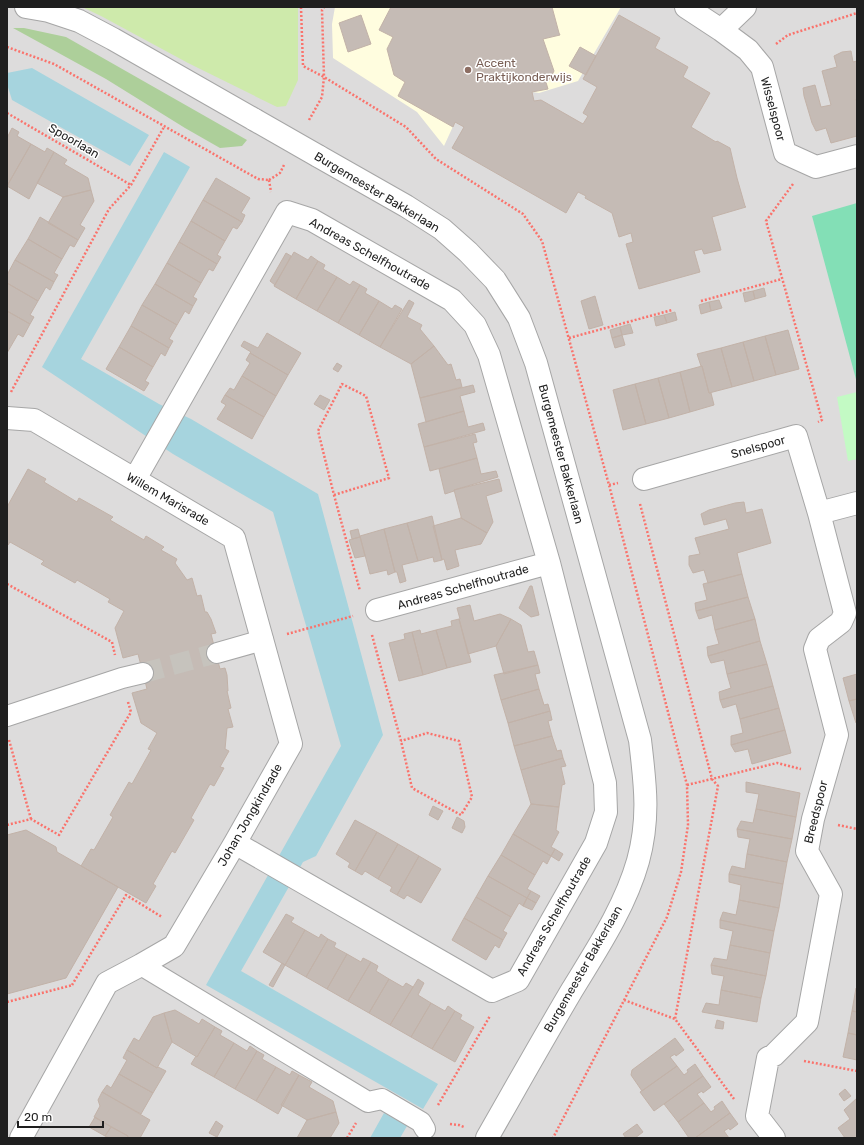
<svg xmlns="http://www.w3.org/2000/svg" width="864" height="1145" viewBox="0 0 864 1145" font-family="Rubik,sans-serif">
	<rect width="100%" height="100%" fill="#f0ece5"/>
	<path fill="#dddcdc" d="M7,7H857V1138H7Z"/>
	<path fill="#fffddf" d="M335,7H621L578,81L539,93L532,92L493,106L477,97L455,122L444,146L417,112L333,58L332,24Z"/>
	<path fill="#ceeaab" d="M82,7H298V80L286,106L277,107L188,63L101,16Z"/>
	<path fill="#adcf9a" d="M13,28H24L66,37L247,140L242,146L220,148L185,128L106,79Z"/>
	<path fill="#c3fac4" d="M857,392V459L848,461L837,397Z"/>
	<path fill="#83dfb6" d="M857,203V383L812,216Z"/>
	<path fill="#a6d4de" d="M32,68L149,135L130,166L12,100L7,84V73Z
		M164,152L190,167L81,359L159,404L191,419L318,494L383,735L316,856L303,862L241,971L438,1084L423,1109L206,985L341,746L273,512L173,454L42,367Z
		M384,1113L407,1126L400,1138H370Z"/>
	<path fill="#c5bbb5" stroke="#c2b2a8" d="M391,7H552L559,33L560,35L543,39L554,71L550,79H545L548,89L532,92L534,101L541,100L583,124L588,116L583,113L597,87L583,79L619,15L660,38L655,48L688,67L683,77L710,93L691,127L716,142L717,141L730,148L737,178L745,206L746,207L712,217L721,250L704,254L702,249L694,251L700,272L639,289L626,244L633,242L631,233L619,237L612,213L585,198L586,196L578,192L566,213L452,148L464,127L455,122L453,127L398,96L405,82L394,75L387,49L393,37L379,30Z
		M361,15L371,44L348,52L339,23Z
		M580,47L596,56L586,75L569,66Z
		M851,51L853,62L857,61V99H856L857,104V136L831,143L826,128L816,131L812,123L804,96L803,88L815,85L821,107L831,105L822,71L837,67L834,56L842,52Z
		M12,128L19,132L17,136L31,144L7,186V138Z
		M31,144L45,152L47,148L54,152L29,199L7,186Z
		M54,152L67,160L64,164L88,178L91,190L63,197L37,183Z
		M216,178L250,198L241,213L245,215L242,222L203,200Z
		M91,190L94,201L80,225L85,228L78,240L48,223L63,197Z
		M203,200L242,222L237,229L233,227L225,241L191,221Z
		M40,217L78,240L74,247L70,245L62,259L28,239Z
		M191,221L225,241L217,255L221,257L217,264L179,242Z
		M28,239L62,259L54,273L58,275L54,282L15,260Z
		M179,242L217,264L213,271L209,269L201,283L167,263Z
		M294,252L308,260L311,256L318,261L296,299L274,286Z
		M286,253L291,256L275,285L270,281Z
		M15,260L54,282L50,290L46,287L38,301L7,283V275Z
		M318,261L325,265L323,269L337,277L317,311L296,299Z
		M167,263L201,283L193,297L197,299L193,306L155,284Z
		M337,277L350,285L353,281L360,285L338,323L317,311Z
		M7,283L38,301L30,315L34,317L30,324L7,311Z
		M155,284L193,306L189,314L185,311L177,325L142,305Z
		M360,285L367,289L365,293L379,301L359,335L338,323Z
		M764,288L766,296L755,299L753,291Z
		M753,291L755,299L745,302L743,293Z
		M595,296L603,325L589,329L581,301Z
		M409,300L414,303L407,317L422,325L420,329L434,346L411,364L380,347Z
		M719,300L722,308L711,311L709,302Z
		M379,301L392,309L395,305L402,309L380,347L359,335Z
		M709,302L711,311L701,314L699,305Z
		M142,305L177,325L169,339L173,341L169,348L131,326Z
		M7,311L30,324L23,337L18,334L7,353Z
		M675,312L677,320L667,323L664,315Z
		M664,315L667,323L656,326L654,317Z
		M630,324L633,333L622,335L620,327Z
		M131,326L169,348L165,356L161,353L153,367L119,347Z
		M620,327L622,335L612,338L610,330Z
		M788,330L799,369L776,375L765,336Z
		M267,333L301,353L288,375L250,353L251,352L241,346L244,341L258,348Z
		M622,335L625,345L615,348L612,338Z
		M765,336L776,375L754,381L743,342Z
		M743,342L754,381L732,387L721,348Z
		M434,346L448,365L451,364L456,380L460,379L462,387L420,398L411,364Z
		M119,347L153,367L145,381L149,383L144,391L106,369Z
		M721,348L732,387L709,393L702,366H701L697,354Z
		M250,353L288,375L276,396L242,376L250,363L246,360Z
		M337,363L342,366L338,372L333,369Z
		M702,366L709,393H711L714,405L690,412L680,372Z
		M680,372L690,412L669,418L658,378Z
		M242,376L276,396L264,417L225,395L230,388L234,390Z
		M658,378L669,418L646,424L635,384Z
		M635,384L646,424L623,430L613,390Z
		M473,385L475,392L460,396L464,411L426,422L420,398Z
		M225,395L264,417L252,439L217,419L226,405L221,402Z
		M320,395L330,400L324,410L314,404Z
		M464,411L468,427L483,423L485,430L424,447L418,424Z
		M475,434L477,442L473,443L477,458L430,471L424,447Z
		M477,458L481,474L496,471L498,477L454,490V491L445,494L439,469Z
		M28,469L46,479L44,482L77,502L79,498L113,517L110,520L144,540L146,536L164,547L161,550L177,559L175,563L187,580L192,578L197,596L201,595L205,612H207L211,619L216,633L211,634L220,669L225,668L227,675L228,691H227L231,708L228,709L233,727L227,728L225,749L229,751L220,767L224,768L214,786L210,784L191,818L194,820L175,853L172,851L153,884L156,886L146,903L81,866L91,849L94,850L113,817L110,815L129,782L132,784L151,750L148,749L157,733L141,723L132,693L147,689L143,673L138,654L123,658L115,628L124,611L108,602L110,599L77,580L75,583L41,564L44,561L10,542L8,545L7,544V507Z
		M499,479L502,491L486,496L493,522L487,533L461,518V516L454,490Z
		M744,502L746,513L762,509L771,543L737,553L742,574L708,583L704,570L693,573L689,565V556L700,554L695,538L729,529L726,519L704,525L701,514L709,510L735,503Z
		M432,516L442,560L434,562L433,557L418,561L407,523Z
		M461,518L487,533L481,544L455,550L459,566L447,570L444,559L442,560L433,526Z
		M407,523L418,561L402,565L406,581L400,583L397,572H395L384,529Z
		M358,529L360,537L352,539L350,531Z
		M384,529L395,572L388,575L387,570L370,574L360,536Z
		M360,537L365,556L355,558L349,540Z
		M742,574L748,597L696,611L695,603L707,600L703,584Z
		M530,586H532L539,615L531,617L519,608Z
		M748,597L755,619L715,630L712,615L699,619L696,611Z
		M470,605L474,621L500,614L511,619L496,646L468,654L459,619H460L457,608Z
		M459,619L471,662L447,668L436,630L452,626L451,621Z
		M511,619L521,625L528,652L534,651L538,665L504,674L496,646Z
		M755,619L760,641L708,656L707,647L719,644L715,630Z
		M420,630L421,634L436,630L447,668L423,675L412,632Z
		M412,632L423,675L399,681L389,643L405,639L404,634Z
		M760,641L767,664L727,674L724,660L711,663L708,656Z
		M767,664L773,686L720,700L719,692L731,688L727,674Z
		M538,665L540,673L535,674L539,689L501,700L494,675Z
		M857,674V699L849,701L843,678Z
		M773,686L779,708L740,719L736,704L723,708L720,700Z
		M539,689L544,705L548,704L550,711L508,723L501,700Z
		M857,699V722L856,723L849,701Z
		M779,708L785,730L731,745V736L743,733L740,719Z
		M550,711L552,720L548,721L552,736L514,746L508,723Z
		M785,730L791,753L752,764L748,749L735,752L731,745Z
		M552,736L557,751L561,750L563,758L521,770L514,746Z
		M563,758L566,766L561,767L565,784L562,785L559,807L531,804L521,770Z
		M746,782L800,793L796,817L756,809L759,794L746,792Z
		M531,804L559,807L556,830L559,832L551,847L555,849L551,856L513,834Z
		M433,806L443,811L438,820L429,815Z
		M756,809L796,817L792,839L737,829L741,821L753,823Z
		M457,817L464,821L465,827L462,833L452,828Z
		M355,820L377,832L355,871L348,867L350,863L336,854Z
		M737,829L792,839L787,862L747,854L750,839L738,837Z
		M26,830L56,847L57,852L118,887L66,978L7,994V835Z
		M377,832L398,844L378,879L365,871L362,875L355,871Z
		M513,834L551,856L547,864L543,861L535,875L501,855Z
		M398,844L419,856L397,895L390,891L392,887L378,879Z
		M555,849L563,854L559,861L551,856Z
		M747,854L787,862L783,884L729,874L732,866L745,869Z
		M501,855L535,875L527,889L531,891L527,898L488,876Z
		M419,856L441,869L421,903L407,895L404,899L397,895Z
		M729,874L783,884L779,908L739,900L741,885L729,882Z
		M488,876L527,898L523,906L519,903L511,917L476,897Z
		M531,891L540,896L536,903L527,898Z
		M476,897L511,917L503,931L507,933L503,940L464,918Z
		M527,898L536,903L532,910L523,906Z
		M739,900L779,908L774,931L720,920L723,912L736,915Z
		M286,914L294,918L291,922L305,930L285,965L263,952Z
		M464,918L503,940L499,948L495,945L486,960L452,940Z
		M720,920L774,931L770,953L730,945L733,931L720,928Z
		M305,930L319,938L321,934L328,939L306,977L285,965Z
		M328,939L336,943L334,947L347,954L327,989L306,977Z
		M730,945L770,953L766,976L711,965L714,958L727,960Z
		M347,954L361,962L363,958L371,962L348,1001L327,989Z
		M371,962L378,966L376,971L389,979L369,1013L348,1001Z
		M282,963L285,965L273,987L269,985Z
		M711,965L766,976L761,998L721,990L724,976L712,974Z
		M389,979L403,987L406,983L413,987L390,1025L369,1013Z
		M418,979L424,983L418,995L431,1003L411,1037L390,1025Z
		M856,988H857V1012L852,1011Z
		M721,990L761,998L757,1022L702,1012L706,1003L719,1005Z
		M431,1003L445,1011L448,1006L455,1011L432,1049L411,1037Z
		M175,1010L199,1024L202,1019L215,1027L197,1057L172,1042L164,1013Z
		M455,1011L462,1015L460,1019L474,1027L455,1062L432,1049Z
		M852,1011L857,1012V1035L848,1033Z
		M164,1013L172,1042L157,1068L127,1050L134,1038L139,1041L153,1017Z
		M717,1020L724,1022L723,1029L715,1028Z
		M215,1027L222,1031L220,1035L234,1043L214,1077L191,1064L196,1056L197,1057Z
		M848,1033L857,1035V1060L843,1057Z
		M675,1038L684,1050L676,1056L675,1054L670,1057L677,1066L642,1091L631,1075L632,1070Z
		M234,1043L247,1051L250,1046L257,1051L235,1089L214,1077Z
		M127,1050L157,1068L158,1067L166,1071L153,1093L119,1074L127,1060L123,1058Z
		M257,1051L264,1055L262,1059L276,1067L256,1101L235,1089Z
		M695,1064L703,1076L654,1111L640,1092L677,1066L684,1075L688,1072L687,1070Z
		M276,1067L290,1075L292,1071L299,1075L278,1114L256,1101Z
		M119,1074L153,1093L141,1114L102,1092L107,1085L111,1088Z
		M299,1075L312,1082L309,1087L333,1101L336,1112L307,1120L281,1105Z
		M703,1076L711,1087L703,1093L702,1091L697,1094L704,1103L678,1122L664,1104Z
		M845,1089L851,1096L844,1101L839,1094Z
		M102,1092L150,1120L140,1138H127L128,1136L94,1117L100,1106L98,1100Z
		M857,1098V1138H845L838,1128L850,1119L844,1110Z
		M722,1101L730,1113L695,1138H689L678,1122L704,1103L711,1112L715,1109L714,1107Z
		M336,1112L339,1123L330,1138H297L307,1120Z
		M730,1113L738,1124L730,1130L729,1128L724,1131L729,1138H695Z
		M95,1117L111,1127L105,1136L89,1127Z
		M216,1121L223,1126L217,1137L209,1133Z
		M637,1124L643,1132L635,1138H626L623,1134Z
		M111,1127L128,1136L127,1138H109L105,1136Z"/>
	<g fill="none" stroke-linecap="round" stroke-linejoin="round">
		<path stroke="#c6c3bd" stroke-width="20" stroke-dasharray="20 10" stroke-linecap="butt" d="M143,673L217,653"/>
		<defs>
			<path id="pedestrian" d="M217,653L263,640
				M7,716L122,678L143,673
				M141,965L368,1102L382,1099L421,1122L425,1129"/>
			<path id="minor" d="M686,7L721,30L748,50L762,67L785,153L816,167L857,156
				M721,30L745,7
				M7,418L34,420L234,538L291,744L235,843L174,946L141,965L107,983L21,1138
				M135,479L287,212L312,220L452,300L475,325L489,355L549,563L605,783L606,812L596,843L518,980L492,991L235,843
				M644,479L796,436L819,513
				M377,610L549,563
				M774,1138L757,1116L768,1058L774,1055L807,1022L831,894L807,851L813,819L837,735L815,649L819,639L841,622L845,613L819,513L857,503"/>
			<path id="tertiary" d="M26,7L49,11L79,21L113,39L255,120
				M318,156L406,206L442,229L468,252L495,280L519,318L536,363L640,740C645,783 650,817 638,861C625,907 597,949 572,990C543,1039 515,1089 487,1138"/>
		</defs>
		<use href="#pedestrian" stroke="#a6a6a6" stroke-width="22"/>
		<use href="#minor" stroke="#a6a6a6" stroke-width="24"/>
		<use href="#tertiary" stroke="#a6a6a6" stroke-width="24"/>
		<path stroke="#fa736c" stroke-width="2.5" stroke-dasharray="2 2" stroke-linecap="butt" d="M301,7L303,66L324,77L406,127L436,159L523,214L542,241L609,485L687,785L688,825L681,872L667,917L553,1138
			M776,44L788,35L857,13
			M7,47L54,64L258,179L269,180
			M7,113L131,185
			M309,120L322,97L324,77L322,10L324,7
			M269,180L280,173L284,165
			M269,180L271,192
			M793,184L766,221L822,420L818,422
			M701,301L782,279
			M569,338L672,310
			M11,392L109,209L131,185L164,127
			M609,485L618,483
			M334,495L389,478L366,396L342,384L318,431L334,495L360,591
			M640,504L712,779L718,786L675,1019
			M7,584L112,642L115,655
			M287,634L353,616
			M372,635L401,741L412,788L461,815L472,797L459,741L427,733L401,741
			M9,740L31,819
			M687,785L777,763L801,769
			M7,825L31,819L59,835L131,712L128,702
			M838,825L857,829
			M72,985L126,895L162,917
			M624,1000L675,1019L734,1099
			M7,1002L73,985
			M804,1061L857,1071
			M438,1105L490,1016
			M450,1124L459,1125L464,1127
			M347,1138L356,1123"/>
		<use href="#pedestrian" stroke="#fff" stroke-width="20"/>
		<use href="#minor" stroke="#fff" stroke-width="22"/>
		<use href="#tertiary" stroke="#fff" stroke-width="22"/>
		<defs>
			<path id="tertiary-bridge" d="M255,120L318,156"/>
		</defs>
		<use href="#tertiary-bridge" stroke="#a6a6a6" stroke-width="24" stroke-linecap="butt"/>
		<use href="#tertiary-bridge" stroke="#fff" stroke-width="22"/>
	</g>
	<circle fill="#8d6e63" stroke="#fff" stroke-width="1.5" cx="468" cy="70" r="4"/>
	<g text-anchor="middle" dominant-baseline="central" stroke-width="3" stroke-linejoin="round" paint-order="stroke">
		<g font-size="12" fill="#785e54" stroke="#fff" text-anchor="start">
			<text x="476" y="63">Accent<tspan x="476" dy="14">Praktijkonderwijs</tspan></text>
		</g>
		<g font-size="12" fill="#1f1f1f" stroke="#fff">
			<text transform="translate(773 109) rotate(75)">Wisselspoor</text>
			<text transform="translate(74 141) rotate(30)">Spoorlaan</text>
			<text transform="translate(377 192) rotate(31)">Burgemeester Bakkerlaan</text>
			<text transform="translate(370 254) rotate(29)">Andreas Schelfhoutrade</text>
			<text transform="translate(758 447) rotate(-16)">Snelspoor</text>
			<text transform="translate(561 454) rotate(75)">Burgemeester Bakkerlaan</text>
			<text transform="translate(168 499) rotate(30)">Willem Marisrade</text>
			<text transform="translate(463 587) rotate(-16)">Andreas Schelfhoutrade</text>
			<text transform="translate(816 812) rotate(-76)">Breedspoor</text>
			<text transform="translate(250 815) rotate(-60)">Johan Jongkindrade</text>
			<text transform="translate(554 916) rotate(-60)">Andreas Schelfhoutrade</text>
			<text transform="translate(583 969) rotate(-60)">Burgemeester Bakkerlaan</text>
		</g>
	</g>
	<rect width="864" height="1145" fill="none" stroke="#1f1f1f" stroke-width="16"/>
	<path d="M18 1121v6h85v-6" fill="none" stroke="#1f1f1f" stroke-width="2"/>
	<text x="24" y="1121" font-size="12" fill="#1f1f1f" stroke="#ffffff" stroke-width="3" paint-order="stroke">20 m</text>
</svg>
